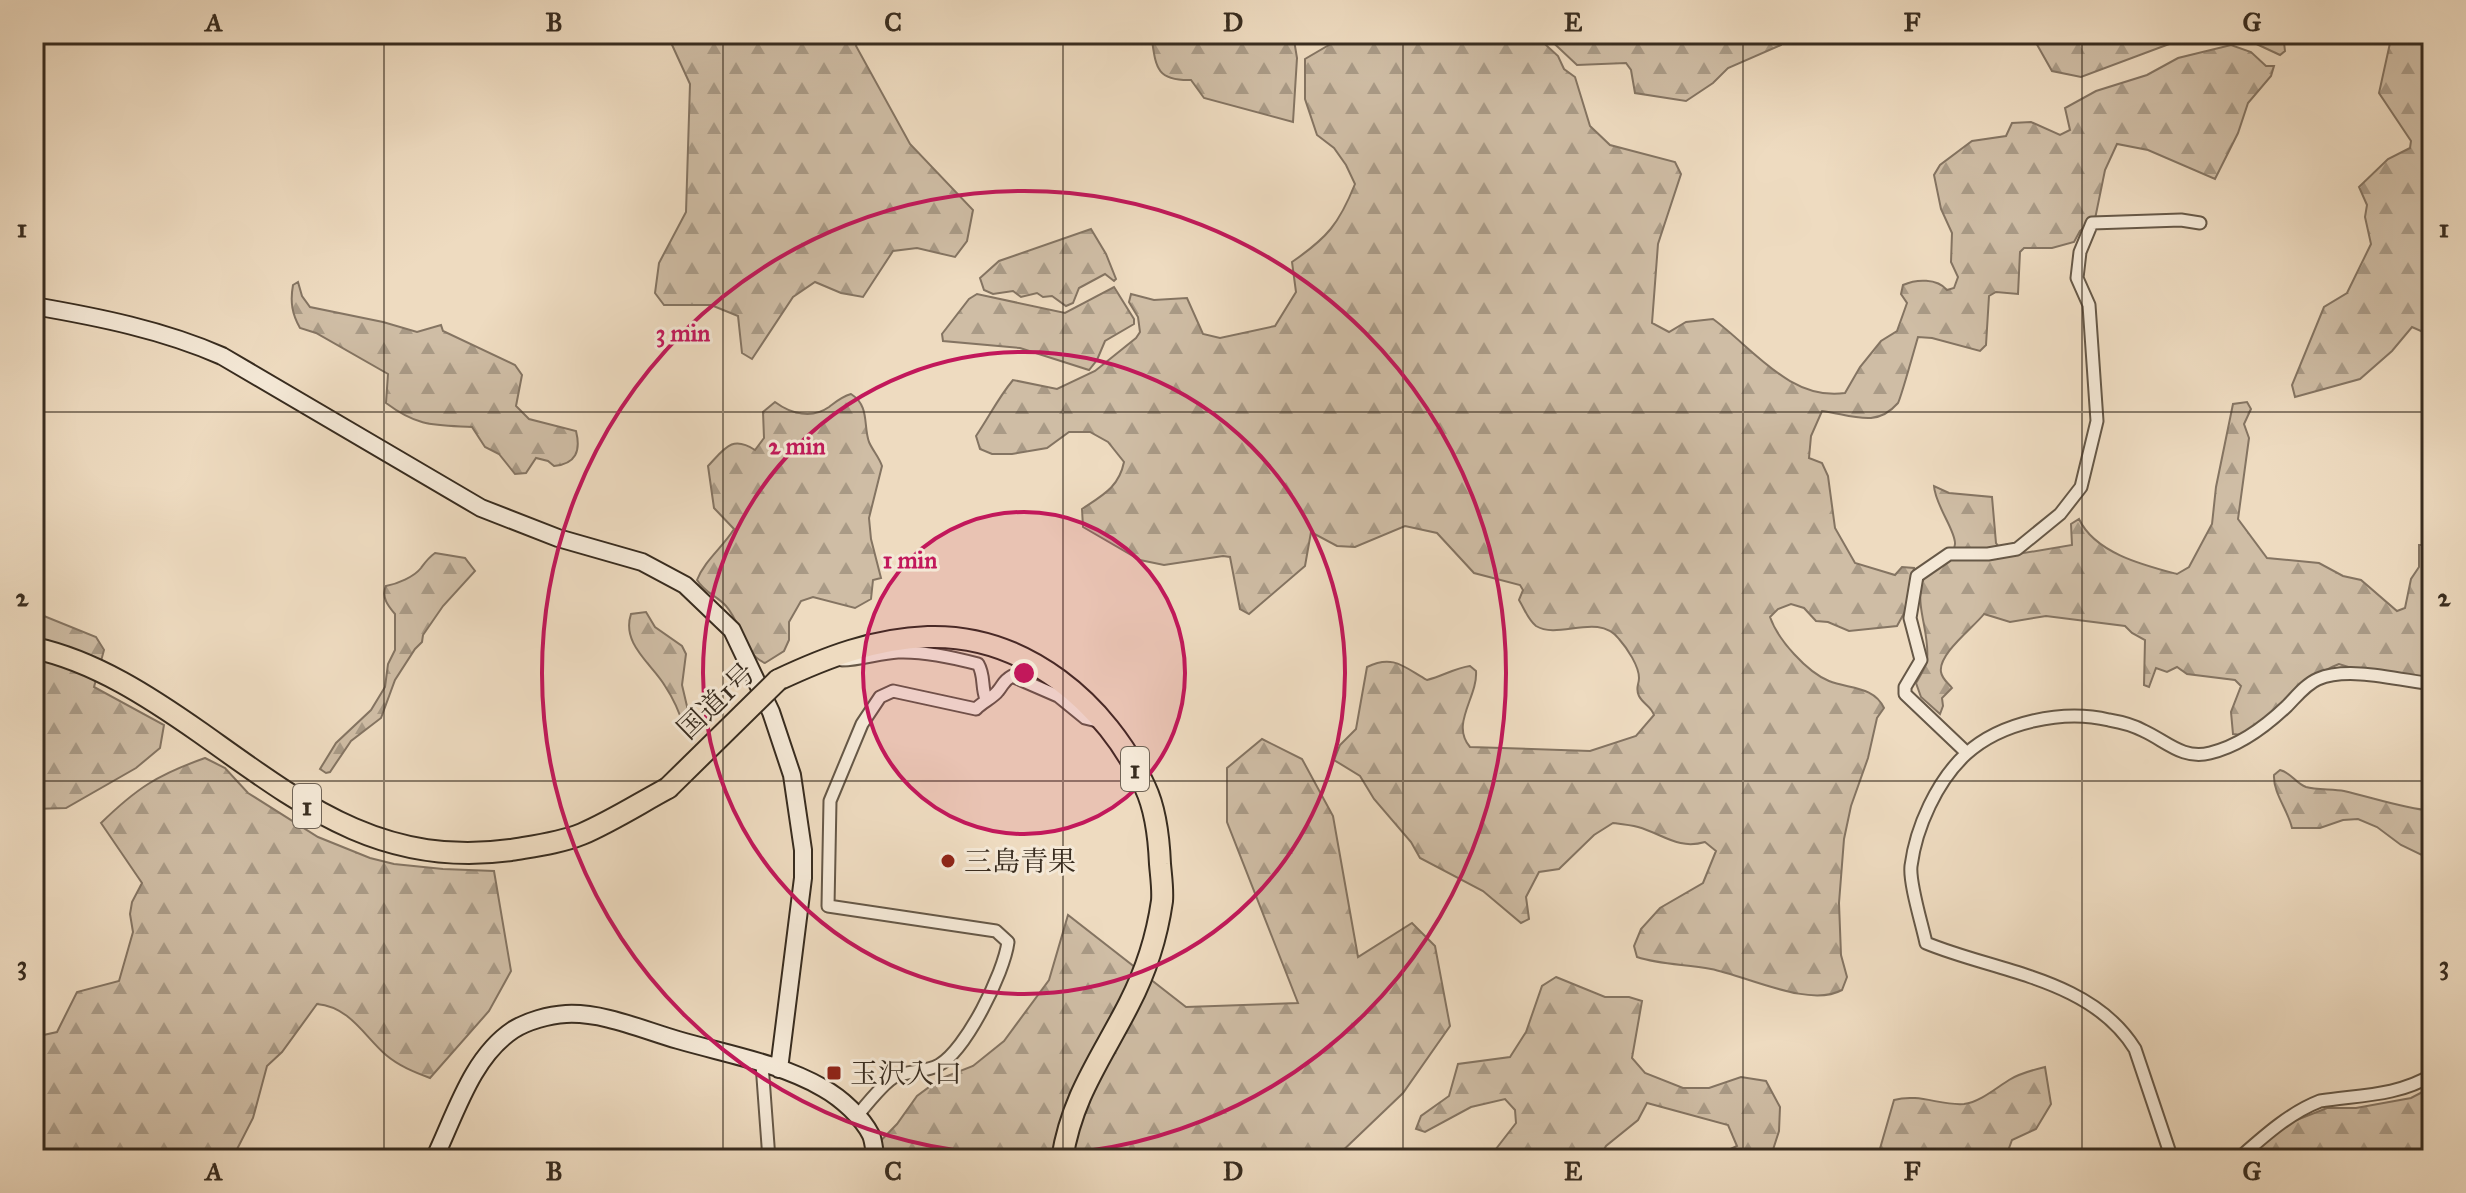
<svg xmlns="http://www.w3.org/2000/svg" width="2466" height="1193" viewBox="0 0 2466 1193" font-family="'IM FELL Great Primer','Noto Serif JP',serif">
	<defs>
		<pattern id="forest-firs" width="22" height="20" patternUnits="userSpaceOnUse" patternTransform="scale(2)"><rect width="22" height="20" fill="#cfbda5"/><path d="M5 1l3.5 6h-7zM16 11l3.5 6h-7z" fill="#a99a86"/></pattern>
	</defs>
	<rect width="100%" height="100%" fill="#eedbc0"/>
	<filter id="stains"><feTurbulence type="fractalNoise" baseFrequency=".0025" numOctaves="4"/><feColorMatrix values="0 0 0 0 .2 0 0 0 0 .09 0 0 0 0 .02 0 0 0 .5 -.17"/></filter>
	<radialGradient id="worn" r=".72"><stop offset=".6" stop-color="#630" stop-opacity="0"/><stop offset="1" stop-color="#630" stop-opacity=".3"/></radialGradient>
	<path fill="url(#forest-firs)" stroke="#847462" stroke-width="2" d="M667,34H860L856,46L910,144L973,210L967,241L955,257L917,248L893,251L863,297L841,293L815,282L793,297L752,359L742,353L738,316L711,305H664L655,293L659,263L686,212L690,84Z
		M1151,34H1293L1297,58L1293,122L1204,98L1191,80C1154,81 1156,65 1151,34Z
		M1380,34H1534L1558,56L1564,69L1575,77L1590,126L1610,145L1675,162L1681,174L1658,244L1652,323L1669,332L1686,322L1713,319C1753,348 1790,401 1845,393L1860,367L1881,341L1897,331L1907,303L1901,294L1903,285C1916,279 1937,278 1947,290L1954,288L1958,277L1951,262L1952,233L1941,209L1934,175L1940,165L1972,141L2006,136L2012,123L2031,122L2060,135L2070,130L2065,108L2096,91L2147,75L2178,58L2231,45L2251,52L2266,66H2274L2271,76L2248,103L2238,133L2215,179L2148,150L2117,144L2105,170L2095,219L2080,231L2074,242L2052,248H2024L2020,252L2018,294L1996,292L1989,296L1986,345L1980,351L1932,338L1918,337C1915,347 1901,398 1898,403C1891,411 1882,417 1871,418C1854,419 1839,413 1822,411L1811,436L1809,458L1822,463L1828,476L1835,528L1855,563L1895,575L1902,567L1914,568L1908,606L1897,626L1849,631L1828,622L1816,621L1804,608L1791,604L1778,609L1770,617C1778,640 1807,672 1829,681C1849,689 1874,686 1884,708L1877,718L1868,758L1851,806L1844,839L1839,903L1841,955L1847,977L1842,990C1809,1008 1747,976 1711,969C1686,964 1661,965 1637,957L1634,946L1641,929L1660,908L1703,883L1716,851L1705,842C1678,850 1663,834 1638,827C1630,825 1621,824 1613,823L1594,835L1559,869L1539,872L1526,897L1529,919L1521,923L1483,891L1420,858L1411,842L1374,799L1360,776L1334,760L1340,745L1356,729L1367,667C1393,654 1404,667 1427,680C1443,676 1455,668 1470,666L1476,671C1478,697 1450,724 1470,747L1590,751L1636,736L1654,715C1651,706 1643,704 1639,696C1635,688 1639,685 1639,678C1639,666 1627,648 1619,639C1598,612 1559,640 1536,626C1528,620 1524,608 1519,600L1523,590L1520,585L1474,573L1437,533L1405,526L1355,547L1337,546L1311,532L1305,566L1249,614L1240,609L1230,557L1223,556L1164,565L1140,560L1083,527L1082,509C1103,495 1119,487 1124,462L1108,442L1090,432H1069L1047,448L1012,454H992L980,449L976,436C989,417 998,398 1013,380L1057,389L1095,371L1136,338L1140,332L1138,317L1129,302L1131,294L1154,300L1187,298L1203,334L1220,338L1275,326L1296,292L1292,262C1327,238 1339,224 1355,184L1346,165L1334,148L1317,135L1305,99V59L1341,38Z
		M1544,34H1785L1781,45L1728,68L1713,83L1686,101L1635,93L1631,70L1626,63L1577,65Z
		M2031,34H2196L2081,77L2052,71Z
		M2235,34H2283L2285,51L2280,55Z
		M2392,34H2432V336L2412,327L2392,351L2360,379L2295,397L2292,385L2324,307L2347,293L2371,244L2365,217L2367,205L2359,187L2388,159L2410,148L2411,141L2379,93Z
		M1091,229L1106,254L1116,279L1114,281L1105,274L1079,288L1073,303L1066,306L1052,296L1043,297L1037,293L1021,297L1013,291L993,294L984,290L980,278L999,261Z
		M298,282L302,296L310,307L383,322L417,332L441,325L443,331L515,365L522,375L516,406L529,419L576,431C581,451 576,464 554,466L548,461L536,458L526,473L515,474L499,454L485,447L472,427C434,425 418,427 386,403L388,374L316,333L300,328C292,314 290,302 293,285Z
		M1114,287L1134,319V324L1105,341L1097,360L1089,370L1020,348L943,341L942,334L969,299L977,294L1065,313Z
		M851,394C870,406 863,425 869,442C873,451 879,457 882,466L869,518L871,539L881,578L873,580L871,599L855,608L813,597L801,601L789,622V640L784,651L765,663C743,654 741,622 726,606C716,595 706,594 697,580C705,560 723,547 734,529L714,508L708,466C725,448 732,435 755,450L764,438L763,412L775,402C791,414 812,419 829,407C837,401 841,397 851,394Z
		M2247,402L2251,409L2244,424L2249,438L2238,519L2267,558L2319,563L2343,576L2361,580L2397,611L2405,608L2411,579L2419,567V545H2432V678L2358,670L2339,664C2300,679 2278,715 2242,735L2233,734L2231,712L2241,686L2235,680L2187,674L2177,667L2167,672L2156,668L2149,687L2144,685L2145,640L2132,633L2125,626L2046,616L2010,622L1984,614C1973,628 1938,654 1941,672C1942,679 1948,683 1952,688L1942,698L1943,706L1940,714L1921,697L1916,683C1920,676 1926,667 1927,660C1930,635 1917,611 1921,586C1925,566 1952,568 1955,544C1956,531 1935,505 1934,486L1949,493L1992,497L1996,543L2006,556L2072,545L2071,524L2079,519C2095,553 2143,565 2177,574L2189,567L2212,524L2216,487L2233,404Z
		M435,553L465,558L475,571L443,606L423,635L422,642L415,649L395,680L381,718L351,741L330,772L326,773L320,769L336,743L371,710L385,687L388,664L395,650V614C388,606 381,597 386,586C397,584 414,577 421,568C426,561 428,558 435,553Z
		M34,612L96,637L104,650L94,687L164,725L160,748L136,768L66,808L34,809Z
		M646,612L655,627L682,646L686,654L682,685L690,719L689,727H684C680,714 673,698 665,686C652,664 621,644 631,614Z
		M1262,739L1302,759L1333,816L1358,957L1412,923L1435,946L1450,1026L1403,1093L1334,1159H863L897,1124L917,1096L940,1079L973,1066L1004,1041L1049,980L1068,915L1186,1007L1298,1003L1227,822V768Z
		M205,758L225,768L248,793L318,837L370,858L394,864L443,869L494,871L511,971L489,1011L430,1078C414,1072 399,1066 386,1055C364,1036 350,1007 317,1004L282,1052L267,1066L253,1118L232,1159H34V1037L57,1032L77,992L119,981L133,932L130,914L132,902L142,883L101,823C137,788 157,775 205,758Z
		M2280,770C2292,773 2295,783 2306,787C2316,790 2333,789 2344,791C2374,798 2402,808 2432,811V860L2401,845L2377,827L2358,819L2343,820L2320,828H2292C2288,810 2273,793 2274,775Z
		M1556,977L1605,997H1629L1642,1001L1632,1058L1645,1073L1683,1088H1709L1741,1077L1766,1081L1780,1107L1779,1131L1770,1159H1709L1737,1146L1728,1125L1647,1103L1638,1120L1606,1146L1599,1159L1489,1158L1516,1123L1515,1110L1505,1099L1471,1107L1425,1132L1416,1129L1421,1116L1449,1096L1458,1064L1510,1057L1526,1032L1542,986Z
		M2045,1067L2051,1104L2036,1129L2012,1140L2005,1159H1877L1894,1100C1919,1093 1941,1106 1964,1104C1980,1102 1996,1088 2009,1080C2020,1073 2033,1070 2045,1067Z
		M2432,1087V1149L2420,1159H2243L2284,1125L2327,1108H2356L2411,1098Z"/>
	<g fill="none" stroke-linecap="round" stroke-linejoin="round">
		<defs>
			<path id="street" d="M842,660C861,660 879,653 898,652C924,651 952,657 978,664C985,676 981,686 986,699
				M1967,753L1905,694V687L1921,660L1910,618L1917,576L1949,554H1988L2017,549L2060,514L2081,487L2097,421L2089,305L2077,278L2080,252L2092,223L2181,220L2200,223
				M762,1064L769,1159
				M857,1116C866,1105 885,1081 896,1076C910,1071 926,1072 939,1065C966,1050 1004,973 1008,942L996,931L828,906L830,801L862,724L880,697L893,691L976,709C982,702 993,698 998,691C1004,684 1003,681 1012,676L1058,696L1085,718L1101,722
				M2172,1159L2135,1049C2091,978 1996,972 1926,943C1922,924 1909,883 1911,866C1916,827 1937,781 1966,754C2001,722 2063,709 2109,720C2121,722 2133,725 2144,731C2166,741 2183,760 2210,753C2240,746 2265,727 2287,706C2296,697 2306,684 2318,679C2348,666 2400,680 2432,684
				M2238,1159C2263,1137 2289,1113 2320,1101C2359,1095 2398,1096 2432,1075"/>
			<path id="secondary" d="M34,306C98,317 163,330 222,356L481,508L558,538L642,562L685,585L732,630L771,712L792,775L803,850V878L779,1069
				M434,1159C455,1116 471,1058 513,1030C527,1021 549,1015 566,1014C603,1012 643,1030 678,1040C726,1054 780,1063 823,1088C841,1098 862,1117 871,1135C874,1142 874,1152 876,1159"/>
			<path id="highway" d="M34,648C95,661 151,698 201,733C301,804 381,868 511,850C534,846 560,843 582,834C612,821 640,803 668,788
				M778,680C827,657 874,639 928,637C1025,634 1107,704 1145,787C1156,810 1159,840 1160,864C1161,876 1163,889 1162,901C1157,936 1145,973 1129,1004C1101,1059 1072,1096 1062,1159"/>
		</defs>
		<use href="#street" stroke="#665847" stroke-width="15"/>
		<use href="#secondary" stroke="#382c1f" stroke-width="20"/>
		<use href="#highway" stroke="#382c1f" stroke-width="24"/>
		<use href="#street" stroke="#f4e8d6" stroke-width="11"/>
		<use href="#secondary" stroke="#f4e8d6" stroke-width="16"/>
		<use href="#highway" stroke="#eedbc0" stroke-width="20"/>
		<defs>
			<path id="highway-bridge" d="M668,788L778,680"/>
		</defs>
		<use href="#highway-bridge" stroke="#382c1f" stroke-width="24" stroke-linecap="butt"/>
		<use href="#highway-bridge" stroke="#eedbc0" stroke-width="20"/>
	</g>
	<path fill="none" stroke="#382c1f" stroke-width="2" stroke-opacity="0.55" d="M384,34V1159M723,34V1159M1063,34V1159M1403,34V1159M1743,34V1159M2082,34V1159M34,412H2432M34,781H2432"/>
	<circle cx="1024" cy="673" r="161" fill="#c2185b" fill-opacity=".12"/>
	<g fill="none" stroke="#c2185b" stroke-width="4">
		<circle cx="1024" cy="673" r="161"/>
		<circle cx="1024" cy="673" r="321"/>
		<circle cx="1024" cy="673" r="482"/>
	</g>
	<g fill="#8f2418" stroke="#f4e8d6" stroke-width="3">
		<circle cx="948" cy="861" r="8"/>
		<rect x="826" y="1065" width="16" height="16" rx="4"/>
	</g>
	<g text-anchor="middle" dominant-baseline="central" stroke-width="6" stroke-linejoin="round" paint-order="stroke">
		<g fill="#f4e8d6" stroke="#706456" stroke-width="2">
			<rect x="1121" y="747" width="28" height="44" rx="6"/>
			<rect x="293" y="784" width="28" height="44" rx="6"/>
		</g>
		<g font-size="26" font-weight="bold" fill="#382c1f">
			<text x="1135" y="769">1</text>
			<text x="307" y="806">1</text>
		</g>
		<g font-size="28" fill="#382c1f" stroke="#f4e8d6">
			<text transform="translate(716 701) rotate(-44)">国道1号</text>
		</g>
		<g font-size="28" fill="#382c1f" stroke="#f4e8d6" text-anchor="start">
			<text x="964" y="861">三島青果</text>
			<text x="850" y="1073">玉沢入口</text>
		</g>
	</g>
	<circle cx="1024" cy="673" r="12" fill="#c2185b" stroke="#f4e8d6" stroke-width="4"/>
	<g font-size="24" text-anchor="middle" font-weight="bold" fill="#c2185b" stroke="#f4e8d6" stroke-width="6" stroke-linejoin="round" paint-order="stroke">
		<text x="683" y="341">3 min</text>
		<text x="797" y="454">2 min</text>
		<text x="910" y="568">1 min</text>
	</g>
	<rect width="2466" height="1193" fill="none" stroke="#eedbc0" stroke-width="88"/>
	<rect x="44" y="44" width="2378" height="1105" fill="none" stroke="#382c1f" stroke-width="3"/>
	<g font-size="26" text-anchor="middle" font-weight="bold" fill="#382c1f">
		<text x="214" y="31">A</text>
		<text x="554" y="31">B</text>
		<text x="893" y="31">C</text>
		<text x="1233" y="31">D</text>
		<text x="1573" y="31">E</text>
		<text x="1912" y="31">F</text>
		<text x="2252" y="31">G</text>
		<text x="22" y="237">1</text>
		<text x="2444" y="237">1</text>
		<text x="22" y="606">2</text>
		<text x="2444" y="606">2</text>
		<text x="22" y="974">3</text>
		<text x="2444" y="974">3</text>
		<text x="214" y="1180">A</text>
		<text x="554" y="1180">B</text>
		<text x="893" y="1180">C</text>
		<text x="1233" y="1180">D</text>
		<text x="1573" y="1180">E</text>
		<text x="1912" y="1180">F</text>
		<text x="2252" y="1180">G</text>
	</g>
	<rect width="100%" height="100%" filter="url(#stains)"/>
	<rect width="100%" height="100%" fill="url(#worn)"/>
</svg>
